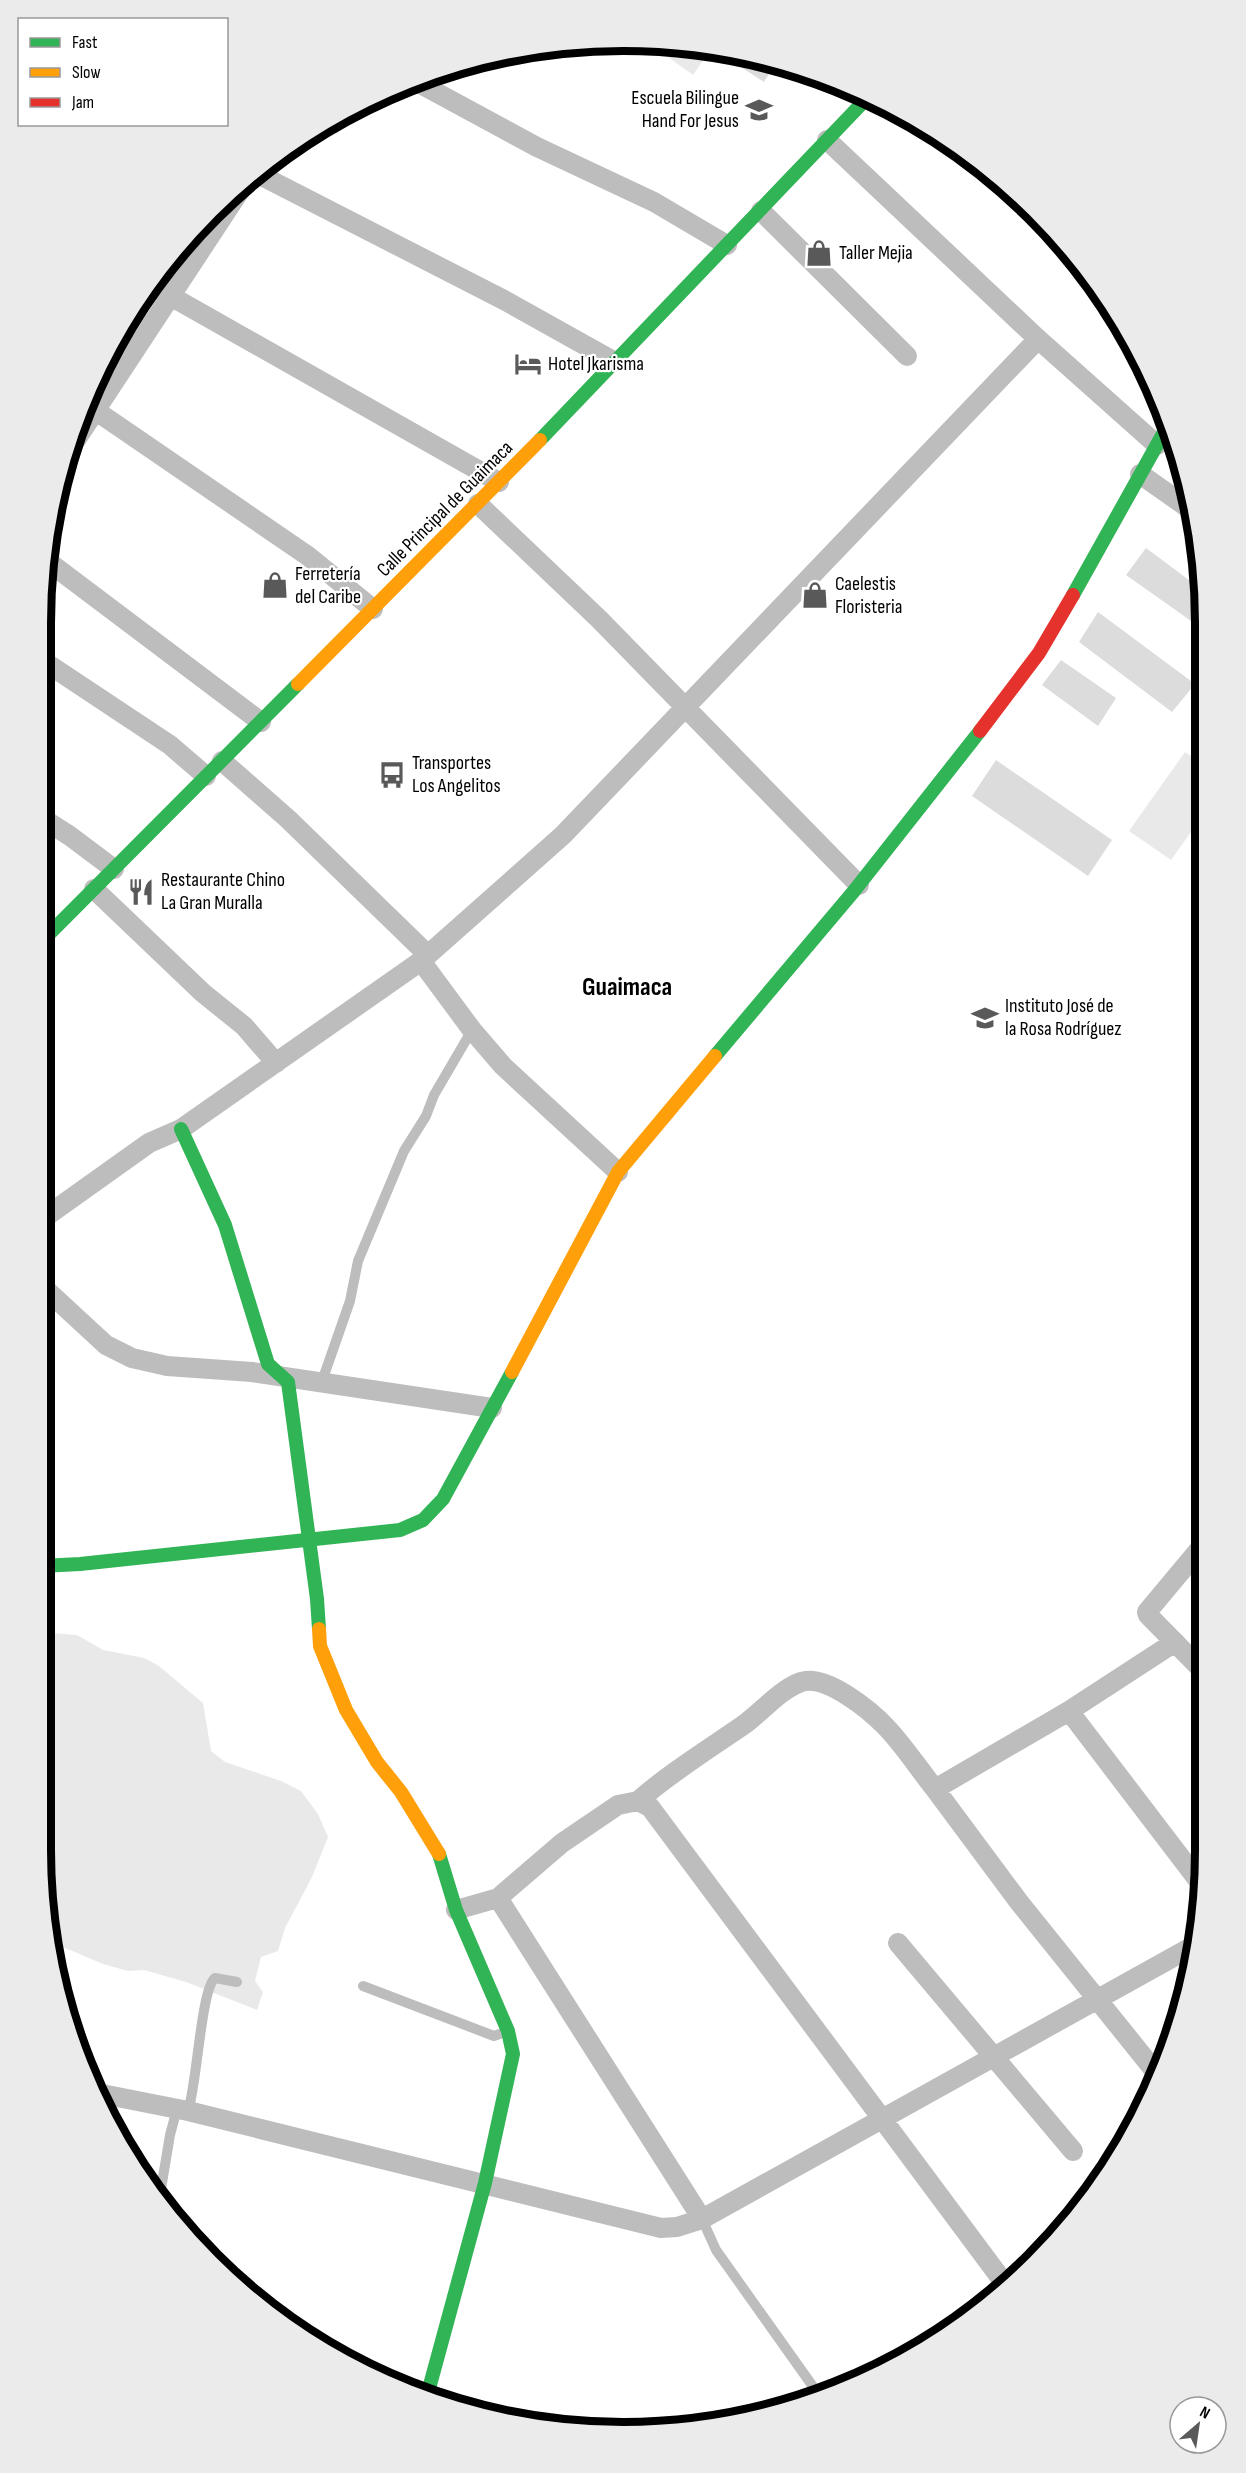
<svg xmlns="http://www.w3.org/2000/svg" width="1246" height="2473" viewBox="0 0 1246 2473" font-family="'Sofia Sans Condensed',sans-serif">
	<rect width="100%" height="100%" fill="#fff"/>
	<path fill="#e9e9e9" d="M647,42H661L710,50L693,75Z
		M1185,752L1201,763V818L1171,860L1129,831Z
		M50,1633L77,1635L103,1650L144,1658L159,1666L203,1703L211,1751L225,1762L281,1781L301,1791L318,1814L328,1837L312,1877L285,1928L278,1951L261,1957L255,1981L263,1992L257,2010L186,1982L144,1970L128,1971L103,1964L49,1941L41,1850V1640Z"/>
	<path fill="#dcdcdc" d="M716,51L773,60L777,61L764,82Z
		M1146,548L1201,589V628L1126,575Z
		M1098,612L1195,684L1172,712L1079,642Z
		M1061,660L1116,698L1098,726L1042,685Z
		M996,760L1112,840L1088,876L972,796Z"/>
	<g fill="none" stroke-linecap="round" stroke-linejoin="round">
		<path stroke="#bdbdbd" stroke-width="10" d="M321,1384L350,1301L358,1261L404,1151L426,1116L434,1095L472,1030
			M363,1986L494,2036L508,2031
			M188,2111C197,2085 201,1989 215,1978L237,1982
			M159,2201L170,2135L177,2109
			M702,2219L716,2250L819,2395"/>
		<path stroke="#bdbdbd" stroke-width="20" d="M415,81L537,147L654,202L727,245
			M827,140L1038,339L1157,445
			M256,173L504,300L615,362
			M761,211L907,356
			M151,285L499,482
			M86,404L308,556L373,609
			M68,452L247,180
			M1140,474L1191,510
			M478,504L599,619L859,885
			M46,560L261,722
			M42,660L170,745L206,776
			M222,761L288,819L428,955
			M42,818L70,836L114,869
			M94,889L203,993L244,1026L276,1063
			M421,961L472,1030L503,1066L618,1172
			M41,1220L149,1143L181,1129L421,961L563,835L1038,339
			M41,1285L106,1345L132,1358L167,1366L252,1372L492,1408
			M1203,1545L1147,1612L1148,1615L1204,1672
			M1069,1711L1204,1888
			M638,1801C670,1773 707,1750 742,1726C761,1713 779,1690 801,1682C826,1674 870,1710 887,1728C904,1746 919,1769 935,1789
			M498,1898L702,2219
			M456,1910L498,1898L562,1843L618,1805L638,1801L650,1807L1005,2284
			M898,1943L1073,2151
			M1158,2075L1019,1902L935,1789L1069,1711L1175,1642
			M102,2094L188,2111L661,2228L677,2227L702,2219L1195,1945"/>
		<path stroke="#30b455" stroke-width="14" d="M540,440L869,96
			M1073,595L1168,425
			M41,942L298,684
			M715,1056L854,891L980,731
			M181,1129L225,1225L268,1364L288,1382L317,1599L319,1629
			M41,1566L80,1564L400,1530L423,1520L443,1499L512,1372
			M427,2396L485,2183L513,2054L508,2031L456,1910L439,1854"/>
		<path stroke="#ff9f0a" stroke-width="14" d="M298,684L540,440
			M512,1372L618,1172L715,1056
			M319,1629L320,1646L346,1710L377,1762L401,1792L439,1854"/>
		<path stroke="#e5322d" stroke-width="14" d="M980,731L1039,653L1073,595"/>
	</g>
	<defs>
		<symbol id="school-bare" viewBox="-9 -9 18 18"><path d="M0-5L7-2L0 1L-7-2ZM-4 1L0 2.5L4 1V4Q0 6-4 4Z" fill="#595959" stroke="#fff" stroke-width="2.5" paint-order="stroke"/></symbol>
		<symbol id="shop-bare" viewBox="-9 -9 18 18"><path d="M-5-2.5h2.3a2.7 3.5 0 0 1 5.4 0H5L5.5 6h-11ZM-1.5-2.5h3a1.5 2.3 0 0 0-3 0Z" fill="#595959" stroke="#fff" stroke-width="2.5" paint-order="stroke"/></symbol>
		<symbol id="hotel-bare" viewBox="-9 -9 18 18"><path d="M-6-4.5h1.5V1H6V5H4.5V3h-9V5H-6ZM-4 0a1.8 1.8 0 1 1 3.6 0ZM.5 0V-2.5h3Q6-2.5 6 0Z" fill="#595959" stroke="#fff" stroke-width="2.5" paint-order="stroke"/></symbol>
		<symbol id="bus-bare" viewBox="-9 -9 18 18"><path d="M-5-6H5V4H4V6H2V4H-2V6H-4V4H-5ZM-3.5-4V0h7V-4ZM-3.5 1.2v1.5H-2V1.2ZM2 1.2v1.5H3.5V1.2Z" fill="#595959" stroke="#fff" stroke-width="2.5" paint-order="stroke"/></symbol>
		<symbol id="restaurant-bare" viewBox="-9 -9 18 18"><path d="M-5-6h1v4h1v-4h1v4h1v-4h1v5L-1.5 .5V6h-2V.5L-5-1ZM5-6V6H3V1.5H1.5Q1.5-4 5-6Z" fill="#595959" stroke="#fff" stroke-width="2.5" paint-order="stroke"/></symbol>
	</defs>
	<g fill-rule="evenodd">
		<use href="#school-bare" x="740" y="91" width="38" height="38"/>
		<use href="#shop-bare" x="800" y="234" width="38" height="38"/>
		<use href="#hotel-bare" x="509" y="345" width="38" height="38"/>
		<use href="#shop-bare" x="256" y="566" width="38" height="38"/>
		<use href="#shop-bare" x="796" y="576" width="38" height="38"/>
		<use href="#bus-bare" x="373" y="756" width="38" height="38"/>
		<use href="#restaurant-bare" x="122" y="873" width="38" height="38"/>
		<use href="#school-bare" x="966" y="999" width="38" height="38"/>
	</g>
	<g text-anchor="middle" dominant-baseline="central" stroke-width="4.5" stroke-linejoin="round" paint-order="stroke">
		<g font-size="20" fill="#000" stroke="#fff" text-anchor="start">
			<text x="739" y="98" text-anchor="end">Escuela Bilingue<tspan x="739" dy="23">Hand For Jesus</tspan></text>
			<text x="839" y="253">Taller Mejia</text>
			<text x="548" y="364">Hotel Jkarisma</text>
			<text x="295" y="574">Ferretería<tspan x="295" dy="23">del Caribe</tspan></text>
			<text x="835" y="584">Caelestis<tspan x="835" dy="23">Floristeria</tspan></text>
			<text x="412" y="763">Transportes<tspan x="412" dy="23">Los Angelitos</tspan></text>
			<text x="161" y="880">Restaurante Chino<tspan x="161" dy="23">La Gran Muralla</tspan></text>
			<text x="1005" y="1006">Instituto José de<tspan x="1005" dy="23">la Rosa Rodríguez</tspan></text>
		</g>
		<g font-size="20" fill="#000" stroke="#fff">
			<text transform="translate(445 509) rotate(-45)">Calle Principal de Guaimaca</text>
		</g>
		<g font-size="26" font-weight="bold" fill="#000" stroke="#fff">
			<text x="627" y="987">Guaimaca</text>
		</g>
	</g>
	<path d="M0 0H1246V2473H0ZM623 51H623A572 572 0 0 1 1195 623V1850A572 572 0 0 1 623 2422H623A572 572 0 0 1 51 1850V623A572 572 0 0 1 623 51Z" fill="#ebebeb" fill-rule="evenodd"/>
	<path fill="none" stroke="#000" stroke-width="8" d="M623 51H623A572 572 0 0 1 1195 623V1850A572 572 0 0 1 623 2422H623A572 572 0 0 1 51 1850V623A572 572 0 0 1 623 51Z"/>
	<rect x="18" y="18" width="210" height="108" fill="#ffffff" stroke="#999999" stroke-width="1.5"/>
	<rect x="30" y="38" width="30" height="9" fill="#30b455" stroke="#999999" stroke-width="1.5"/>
	<text x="72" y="48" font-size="18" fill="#000000">Fast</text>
	<rect x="30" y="68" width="30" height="9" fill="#ff9f0a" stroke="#999999" stroke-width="1.5"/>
	<text x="72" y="78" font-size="18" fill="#000000">Slow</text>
	<rect x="30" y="98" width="30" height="9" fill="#e5322d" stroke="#999999" stroke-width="1.5"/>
	<text x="72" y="108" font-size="18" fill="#000000">Jam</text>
	<g transform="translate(1198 2425) rotate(29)"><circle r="28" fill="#ffffff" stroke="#999999" stroke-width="1.5"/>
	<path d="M0-4.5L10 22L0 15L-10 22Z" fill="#595959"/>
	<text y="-9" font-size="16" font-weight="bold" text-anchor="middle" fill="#000000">N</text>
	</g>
</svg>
